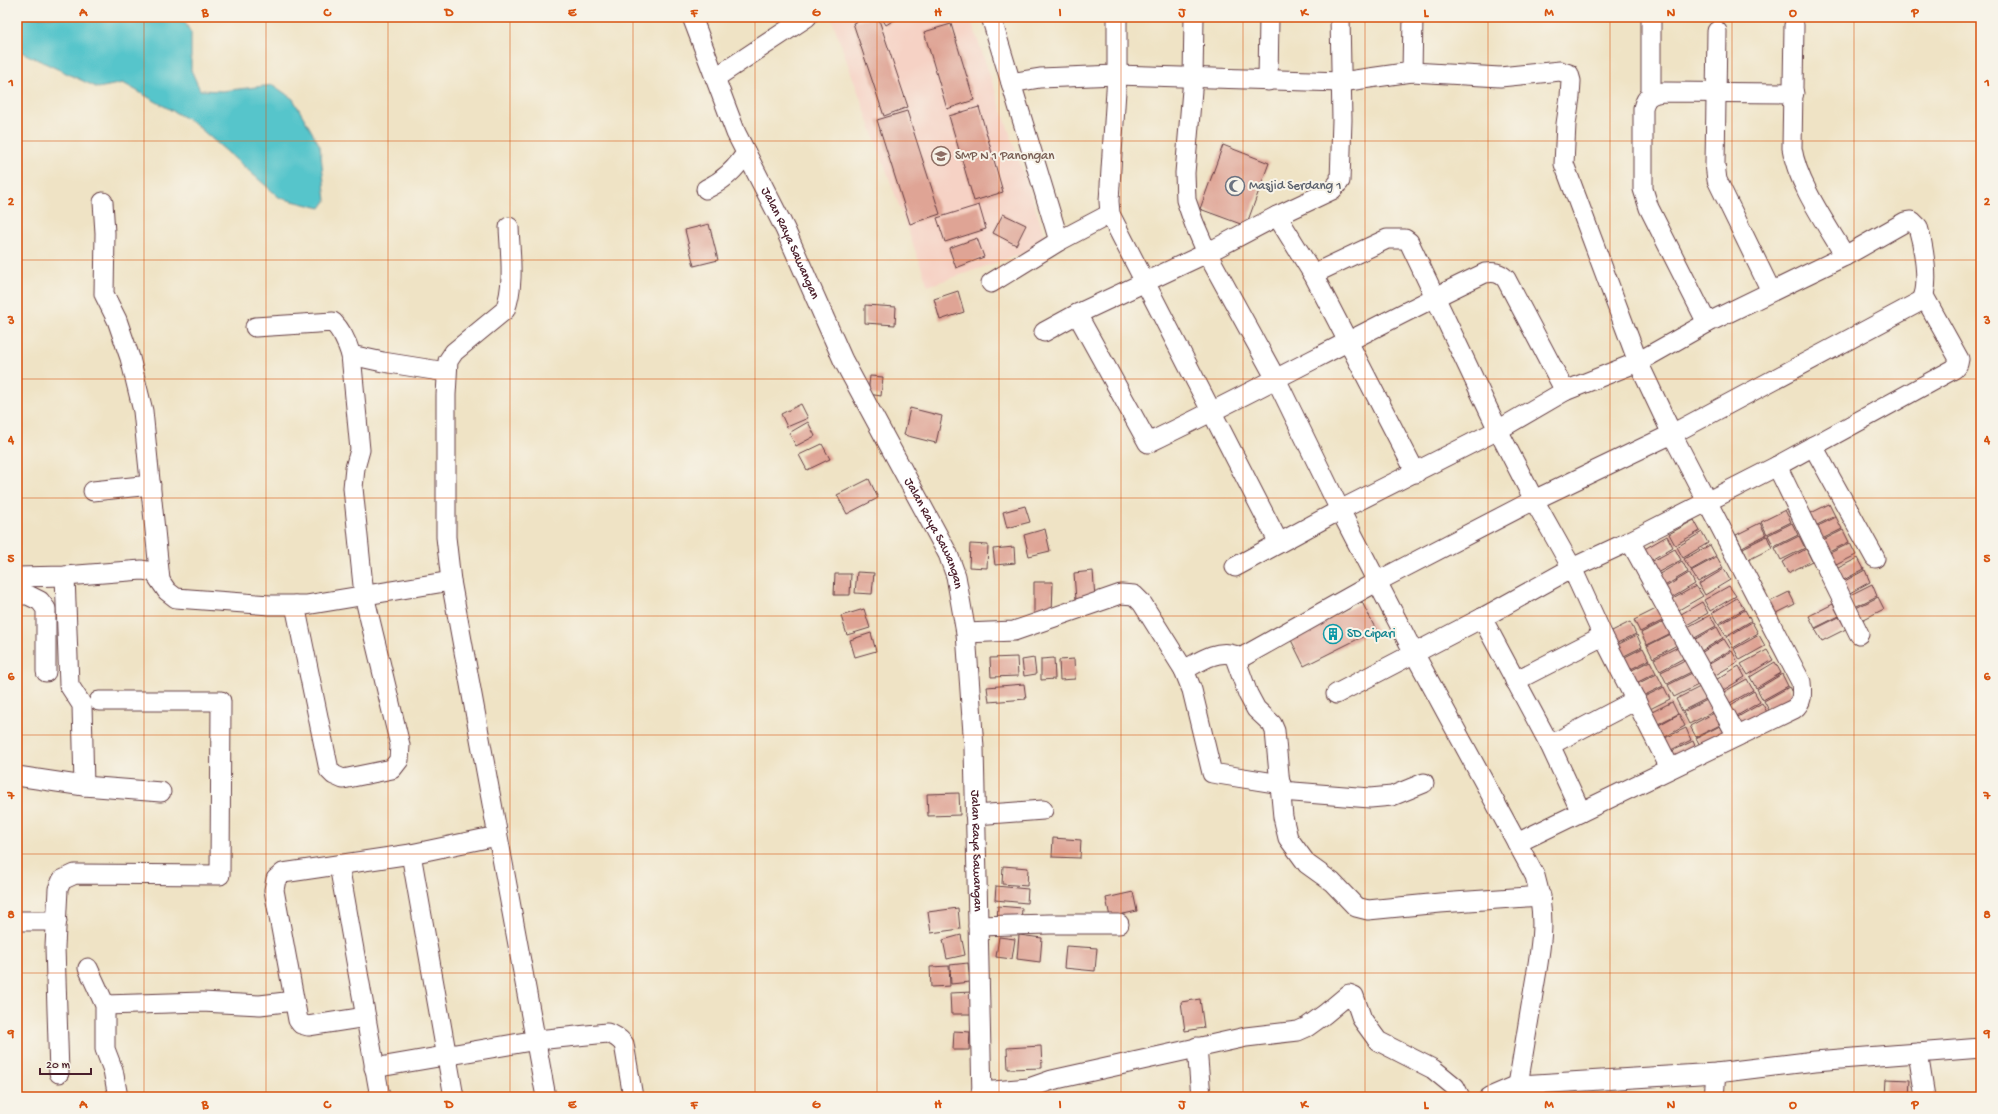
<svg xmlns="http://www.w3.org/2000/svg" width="1998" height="1114" viewBox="0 0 1998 1114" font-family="'Gochi Hand',sans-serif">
	<rect width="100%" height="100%" fill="#f7f3e8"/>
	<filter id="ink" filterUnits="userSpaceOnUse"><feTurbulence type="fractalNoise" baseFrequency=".025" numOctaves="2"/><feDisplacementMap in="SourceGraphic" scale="8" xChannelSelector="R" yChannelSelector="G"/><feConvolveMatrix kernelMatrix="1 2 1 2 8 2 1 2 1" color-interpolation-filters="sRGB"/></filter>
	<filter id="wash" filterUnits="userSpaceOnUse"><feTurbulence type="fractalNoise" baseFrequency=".012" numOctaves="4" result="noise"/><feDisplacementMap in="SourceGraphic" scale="16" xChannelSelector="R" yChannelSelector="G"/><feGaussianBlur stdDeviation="0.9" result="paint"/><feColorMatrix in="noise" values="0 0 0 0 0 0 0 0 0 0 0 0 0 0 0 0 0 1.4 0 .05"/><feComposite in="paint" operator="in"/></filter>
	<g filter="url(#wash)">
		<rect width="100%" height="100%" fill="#efe3c5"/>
		<path fill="#f6d2c5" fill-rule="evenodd" d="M831,17H872L853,24L884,115L908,107L878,17H881L886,25L899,17H970L1048,245L928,286ZM952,24L974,100L947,109L924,33ZM979,108L1003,192L974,200L949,116ZM907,111L940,214L910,224L877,121ZM978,205L986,229L945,242L937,218ZM1003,214L1025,225L1016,245L993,233ZM977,238L984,257L956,268L949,248Z"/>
		<path fill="#57c5cb" stroke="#50727b" d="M17,17H182L191,33V70L200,90L222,91L273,85L293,99L320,146L326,201L321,208L280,198L194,123L123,83L98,88L17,50Z"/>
		<g id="blocks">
			<path fill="#dfa495" d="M872,17H878L908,107L884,116L853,23Z
				M881,17H899L886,25Z
				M951,24L974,100L947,109L924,32Z
				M979,107L1003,192L974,201L949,116Z
				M907,111L940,214L910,224L877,120Z
				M1223,145L1269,163L1246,226L1200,209Z
				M979,205L986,229L945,242L937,218Z
				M1003,214L1026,225L1016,245L993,233Z
				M709,224L718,260L694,266L685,230Z
				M977,238L984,257L956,268L949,248Z
				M958,291L964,312L940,320L934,299Z
				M865,305L896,307L895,325L865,323Z
				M870,376L883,377L881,396L868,394Z
				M801,404L808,418L787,427L781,414Z
				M910,408L942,416L936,443L904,435Z
				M808,422L815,436L796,446L789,433Z
				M822,444L830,459L807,470L799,455Z
				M869,479L878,498L847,514L837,495Z
				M1829,504L1835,516L1811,528L1805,516Z
				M1025,506L1030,522L1007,528L1003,512Z
				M1785,510L1791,522L1767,534L1761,522Z
				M1836,517L1842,529L1818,541L1812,529Z
				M1694,520L1700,531L1675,545L1669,534Z
				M1760,523L1766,535L1742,547L1736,535Z
				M1792,523L1798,535L1774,547L1768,535Z
				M1045,529L1050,551L1029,556L1024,535Z
				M1843,530L1849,542L1825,554L1819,542Z
				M1702,532L1708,543L1683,558L1677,547Z
				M1667,536L1673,547L1648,562L1641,551Z
				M1767,536L1772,548L1748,560L1743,548Z
				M1799,536L1805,548L1781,560L1775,548Z
				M1850,543L1856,555L1832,567L1826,555Z
				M970,544L988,545L987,568L969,567Z
				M1710,545L1716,556L1691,570L1684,559Z
				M1014,547L1015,563L995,565L993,549Z
				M1675,549L1681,560L1655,574L1649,563Z
				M1806,549L1812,561L1788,573L1782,562Z
				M1717,557L1723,568L1698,582L1691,571Z
				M1858,558L1864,569L1840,582L1834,570Z
				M1682,561L1688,572L1663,587L1656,576Z
				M1724,569L1730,580L1705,595L1699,584Z
				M1865,570L1870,582L1846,595L1841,583Z
				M1093,571L1095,598L1076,600L1074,573Z
				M857,572L874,573L872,594L855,593Z
				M1689,573L1695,584L1670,599L1664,588Z
				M835,574H851L850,595H834Z
				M1034,582H1053L1052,615L1034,614Z
				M1872,584L1877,596L1853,608L1848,596Z
				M1696,586L1703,596L1677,611L1671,600Z
				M1729,586L1736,596L1710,611L1704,600Z
				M1789,592L1795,604L1771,616L1765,604Z
				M1878,597L1884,609L1860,621L1854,609Z
				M1737,598L1744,609L1718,624L1712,613Z
				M1362,602L1376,630L1304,666L1290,638Z
				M1702,602L1708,613L1683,627L1676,617Z
				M1833,604L1839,616L1815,628L1809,616Z
				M1658,608L1664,620L1640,632L1634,620Z
				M864,609L870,628L847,635L841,616Z
				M1745,610L1751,621L1726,636L1719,625Z
				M1710,615L1716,626L1691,640L1684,629Z
				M1839,617L1846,629L1822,641L1815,629Z
				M1665,621L1671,633L1647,645L1641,633Z
				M1630,622L1636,634L1611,646L1606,634Z
				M1752,622L1758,633L1733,648L1727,637Z
				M1717,627L1723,638L1698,653L1692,641Z
				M871,633L876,651L855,657L850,640Z
				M1671,634L1677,645L1653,658L1647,646Z
				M1637,635L1642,647L1618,659L1613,647Z
				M1759,635L1765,646L1740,660L1734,649Z
				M1724,639L1731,650L1705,665L1699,654Z
				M1678,647L1684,658L1660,671L1654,659Z
				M1643,648L1649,660L1625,672L1619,660Z
				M1767,650L1773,660L1748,675L1741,664Z
				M1732,651L1738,662L1712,677L1706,666Z
				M1017,657L1018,676L991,677L990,658Z
				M1034,658L1036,674L1024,676L1022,660Z
				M1054,658L1055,679L1041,680V659Z
				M1074,659L1075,679L1060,680L1059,660Z
				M1685,660L1691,672L1667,684L1661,672Z
				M1650,661L1656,673L1632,685L1626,673Z
				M1775,662L1781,673L1756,688L1750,677Z
				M1739,666L1745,677L1720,692L1714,681Z
				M1692,673L1698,685L1674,697L1668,685Z
				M1657,674L1663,686L1639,698L1633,686Z
				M1782,674L1788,686L1763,700L1757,689Z
				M1747,679L1753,690L1728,704L1722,693Z
				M1024,684L1026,699L989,702L987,687Z
				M1664,687L1670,699L1646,711L1640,699Z
				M1700,687L1706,699L1682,711L1676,699Z
				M1789,687L1795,698L1770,712L1764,701Z
				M1754,691L1760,702L1735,717L1729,706Z
				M1707,700L1713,712L1689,724L1683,712Z
				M1672,702L1678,714L1654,726L1648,714Z
				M1762,703L1768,714L1742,729L1736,718Z
				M1714,713L1720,725L1696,737L1690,726Z
				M1679,714L1685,726L1661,739L1655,727Z
				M1720,726L1727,738L1703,751L1696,738Z
				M1686,728L1691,740L1667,752L1661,740Z
				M1693,741L1698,753L1674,765L1668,753Z
				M959,793L960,815L928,816L927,794Z
				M1053,838L1081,840L1080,858L1052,857Z
				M1003,866L1028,868L1027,886L1002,884Z
				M996,886L1028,889L1027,903L995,900Z
				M1133,892L1137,911L1110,917L1106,898Z
				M998,906L1022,908L1021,923L997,921Z
				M958,908L960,929L931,933L928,912Z
				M961,935L965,955L947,959L943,940Z
				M1019,935L1042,938L1040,962L1017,959Z
				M999,937L1015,939L1012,959L996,957Z
				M1066,946L1097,948L1095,971L1064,968Z
				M968,963L970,982L951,984L950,965Z
				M949,966L950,986L931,987L930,967Z
				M972,992L973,1014H951L950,993Z
				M1200,999L1204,1028L1185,1031L1181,1002Z
				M954,1031L970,1032L969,1050H953Z
				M1041,1046L1042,1068L1008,1069L1007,1048Z
				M1886,1079L1910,1080L1909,1097H1885Z"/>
		</g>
	</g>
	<g filter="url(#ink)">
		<use href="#blocks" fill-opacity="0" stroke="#633c42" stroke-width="1"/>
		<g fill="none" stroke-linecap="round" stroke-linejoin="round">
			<defs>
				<g id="minor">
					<path id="s1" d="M692,17L736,133L785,229L843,360L948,554L956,576L966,633L974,748L982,1097"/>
					<path d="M991,17L1059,241"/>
					<path d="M1117,17V75L1109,201L1110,214L1279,543"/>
					<path d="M1194,17L1193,78L1185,173L1186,200L1194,223L1207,253L1276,379L1340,510L1414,653L1535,876C1548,920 1540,951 1533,994C1528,1024 1523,1054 1518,1085"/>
					<path d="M1794,25L1792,148C1797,183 1827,225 1845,256"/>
					<path d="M1717,31L1715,164L1717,180L1771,291"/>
					<path d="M1412,72L1413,17"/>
					<path d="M715,78L807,17"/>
					<path d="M1268,81L1269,17"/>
					<path d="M1011,83L1040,78L1117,75L1341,82L1412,72L1500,77L1560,71L1569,74L1571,81L1570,97L1566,124L1564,164L1638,362L1672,434L1801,682C1802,694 1803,702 1794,709L1517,843"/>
					<path d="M1651,94V17"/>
					<path d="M706,189C723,181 736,169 746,153"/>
					<path d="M103,202L105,233L104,294L117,320L130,358L143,411L160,580"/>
					<path d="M1277,216L1313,274L1416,473"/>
					<path d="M509,227C510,253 515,285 505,310L454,352L448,361L446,395V537L451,581L546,1097"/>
					<path d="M991,283L1059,241L1110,214"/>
					<path d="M1077,314L1148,443C1261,389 1371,327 1485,273C1494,272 1499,272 1506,279L1565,391"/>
					<path d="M1707,323L1649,208L1643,189V108C1646,96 1651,94 1663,92L1794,93"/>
					<path d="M255,327L333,322C342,331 347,342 351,355L383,362L446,372"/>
					<path d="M1044,332L1077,314L1207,253L1277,216L1332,190L1340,181L1342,120L1340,17"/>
					<path d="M1813,446L1875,558"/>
					<path d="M1777,466L1859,634"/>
					<path d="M93,491L151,485"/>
					<path d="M1630,541L1737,736"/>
					<path d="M1235,567L1340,510L1498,430L1534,500L1572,568L1603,636L1670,768"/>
					<path d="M65,576L69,685L82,705L84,786"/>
					<path d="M17,577L65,576L142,570L154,572L167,591L176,598L270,605H306L451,581"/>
					<path d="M17,595H28L40,601L46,609V672"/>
					<path d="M295,605L329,770L334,775L343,779L392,769L399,760L400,745L364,595L353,488L355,468L360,450L351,355"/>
					<path d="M1482,618L1550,745L1581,812"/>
					<path d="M966,633L1014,631L1121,594L1134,595L1142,603L1184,670C1199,662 1216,649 1234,655L1248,694L1256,709L1272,724L1275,731L1283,817L1288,838L1307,864L1332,882L1356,907L1368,910L1440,903L1541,896"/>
					<path d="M1237,660L1378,581L1534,500L1672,434L1921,301C1931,287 1923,244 1918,227L1912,221L1905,222L1845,256L1707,323L1638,362L1565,391L1498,430L1409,242L1405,239H1387L1313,274"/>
					<path d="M1184,670L1192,690L1212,773L1281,784"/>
					<path d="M1515,681L1603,636"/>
					<path d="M1336,694L1482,618L1572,568L1630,541L1777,466L1954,369L1958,364L1959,359L1924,296"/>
					<path d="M1550,745L1636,700"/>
					<path d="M17,776L84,786L161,792"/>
					<path d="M1281,791L1370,798L1392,796L1424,783"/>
					<path d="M975,815L1043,810"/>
					<path d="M339,865L380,1097"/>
					<path d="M17,921H57"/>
					<path d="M978,926L1050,924H1119"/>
					<path d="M88,968L105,1005V1049L113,1070L118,1097"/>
					<path d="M105,1005L202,1002L260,1005L294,1001"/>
					<path d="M366,1017L308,1026L301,1024L298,1020L274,890L276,879L283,873L411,854"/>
					<path d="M1197,1047L1201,1097"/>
					<path d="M1918,1053L1925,1097"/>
					<path d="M374,1068L537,1040L607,1033C615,1035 619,1038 624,1044L633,1097"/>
					<path d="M59,1073L55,947L58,889L62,880L75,874L220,875L221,701H99"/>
					<path d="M981,1092L1029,1088L1052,1080L1246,1037L1298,1031L1307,1027L1325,1014L1349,994L1354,996L1362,1019L1378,1041L1433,1069L1455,1087L1460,1097"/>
					<path d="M454,1097L411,854L497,836"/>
					<path d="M1490,1097L1518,1085L1716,1073L1815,1061L1981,1048"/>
					<path d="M1714,1097L1716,1073"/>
				</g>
			</defs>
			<use href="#minor" stroke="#633c42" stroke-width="21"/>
			<use href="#minor" stroke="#fff" stroke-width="19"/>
		</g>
	</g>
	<path fill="none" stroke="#d8530f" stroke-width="1" stroke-opacity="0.55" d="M144,17V1097M266,17V1097M388,17V1097M510,17V1097M633,17V1097M755,17V1097M877,17V1097M999,17V1097M1121,17V1097M1243,17V1097M1365,17V1097M1488,17V1097M1610,17V1097M1732,17V1097M1854,17V1097M17,141H1981M17,260H1981M17,379H1981M17,498H1981M17,616H1981M17,735H1981M17,854H1981M17,973H1981"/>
	<defs>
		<symbol id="school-ring" viewBox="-11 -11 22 22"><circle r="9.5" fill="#f7f3e8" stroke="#8d6e63" stroke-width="1.5"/><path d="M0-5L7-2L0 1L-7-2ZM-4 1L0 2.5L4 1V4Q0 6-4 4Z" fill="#8d6e63"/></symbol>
		<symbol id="mosque-ring" viewBox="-11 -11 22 22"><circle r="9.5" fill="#f7f3e8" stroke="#6b7280" stroke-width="1.5"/><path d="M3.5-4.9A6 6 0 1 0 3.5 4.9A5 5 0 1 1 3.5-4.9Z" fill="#6b7280"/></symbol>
		<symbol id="building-ring" viewBox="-11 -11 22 22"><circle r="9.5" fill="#f7f3e8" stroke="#0f9aa8" stroke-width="1.5"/><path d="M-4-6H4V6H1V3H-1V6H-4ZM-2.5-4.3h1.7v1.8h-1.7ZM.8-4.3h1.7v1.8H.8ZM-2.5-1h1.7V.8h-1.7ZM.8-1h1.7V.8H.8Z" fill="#0f9aa8"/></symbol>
	</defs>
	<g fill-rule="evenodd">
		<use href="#school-ring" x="930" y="145" width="22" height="22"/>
		<use href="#mosque-ring" x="1224" y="175" width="22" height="22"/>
		<use href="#building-ring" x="1322" y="623" width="22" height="22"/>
	</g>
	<g text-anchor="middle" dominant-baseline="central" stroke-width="4" stroke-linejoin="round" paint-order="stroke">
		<g font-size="13" fill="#785e54" stroke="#f7f3e8" text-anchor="start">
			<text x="955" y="156">SMP N 1 Panongan</text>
		</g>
		<g font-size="13" fill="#5b616d" stroke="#f7f3e8" text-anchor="start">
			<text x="1249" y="186">Masjid Serdang 1</text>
		</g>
		<g font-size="13" fill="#4a1f2b" stroke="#f7f3e8">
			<text stroke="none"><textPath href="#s1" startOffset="247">Jalan Raya Sawangan</textPath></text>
			<text stroke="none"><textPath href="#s1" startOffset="571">Jalan Raya Sawangan</textPath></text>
			<text stroke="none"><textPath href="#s1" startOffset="895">Jalan Raya Sawangan</textPath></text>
		</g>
		<g font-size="13" fill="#0d838f" stroke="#f7f3e8" text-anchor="start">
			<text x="1347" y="634">SD Cipari</text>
		</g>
	</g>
	<rect width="1998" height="1114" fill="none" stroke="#f7f3e8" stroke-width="44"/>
	<path d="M40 1068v6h51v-6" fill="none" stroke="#4a1f2b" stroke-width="2"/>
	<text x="46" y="1068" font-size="12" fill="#4a1f2b" stroke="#f7f3e8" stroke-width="3" paint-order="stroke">20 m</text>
	<rect x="22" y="22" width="1954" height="1070" fill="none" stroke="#d8530f" stroke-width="1.5"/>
	<g font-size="13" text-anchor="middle" font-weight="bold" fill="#d8530f">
		<text x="83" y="16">A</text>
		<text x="205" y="16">B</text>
		<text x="327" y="16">C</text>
		<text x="449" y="16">D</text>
		<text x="572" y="16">E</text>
		<text x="694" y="16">F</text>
		<text x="816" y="16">G</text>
		<text x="938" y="16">H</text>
		<text x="1060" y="16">I</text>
		<text x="1182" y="16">J</text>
		<text x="1304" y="16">K</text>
		<text x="1426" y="16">L</text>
		<text x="1549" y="16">M</text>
		<text x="1671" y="16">N</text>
		<text x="1793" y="16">O</text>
		<text x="1915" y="16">P</text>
		<text x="11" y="86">1</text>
		<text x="1987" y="86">1</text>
		<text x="11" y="205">2</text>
		<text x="1987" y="205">2</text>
		<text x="11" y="324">3</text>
		<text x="1987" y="324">3</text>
		<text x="11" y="443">4</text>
		<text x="1987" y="443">4</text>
		<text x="11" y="562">5</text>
		<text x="1987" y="562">5</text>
		<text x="11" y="680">6</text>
		<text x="1987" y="680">6</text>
		<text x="11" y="799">7</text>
		<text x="1987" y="799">7</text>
		<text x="11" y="918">8</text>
		<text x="1987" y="918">8</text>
		<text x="11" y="1037">9</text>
		<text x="1987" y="1037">9</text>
		<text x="83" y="1108">A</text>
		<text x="205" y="1108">B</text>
		<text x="327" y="1108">C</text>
		<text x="449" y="1108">D</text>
		<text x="572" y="1108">E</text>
		<text x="694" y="1108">F</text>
		<text x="816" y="1108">G</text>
		<text x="938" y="1108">H</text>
		<text x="1060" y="1108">I</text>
		<text x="1182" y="1108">J</text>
		<text x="1304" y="1108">K</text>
		<text x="1426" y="1108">L</text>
		<text x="1549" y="1108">M</text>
		<text x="1671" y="1108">N</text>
		<text x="1793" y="1108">O</text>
		<text x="1915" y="1108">P</text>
	</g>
</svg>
